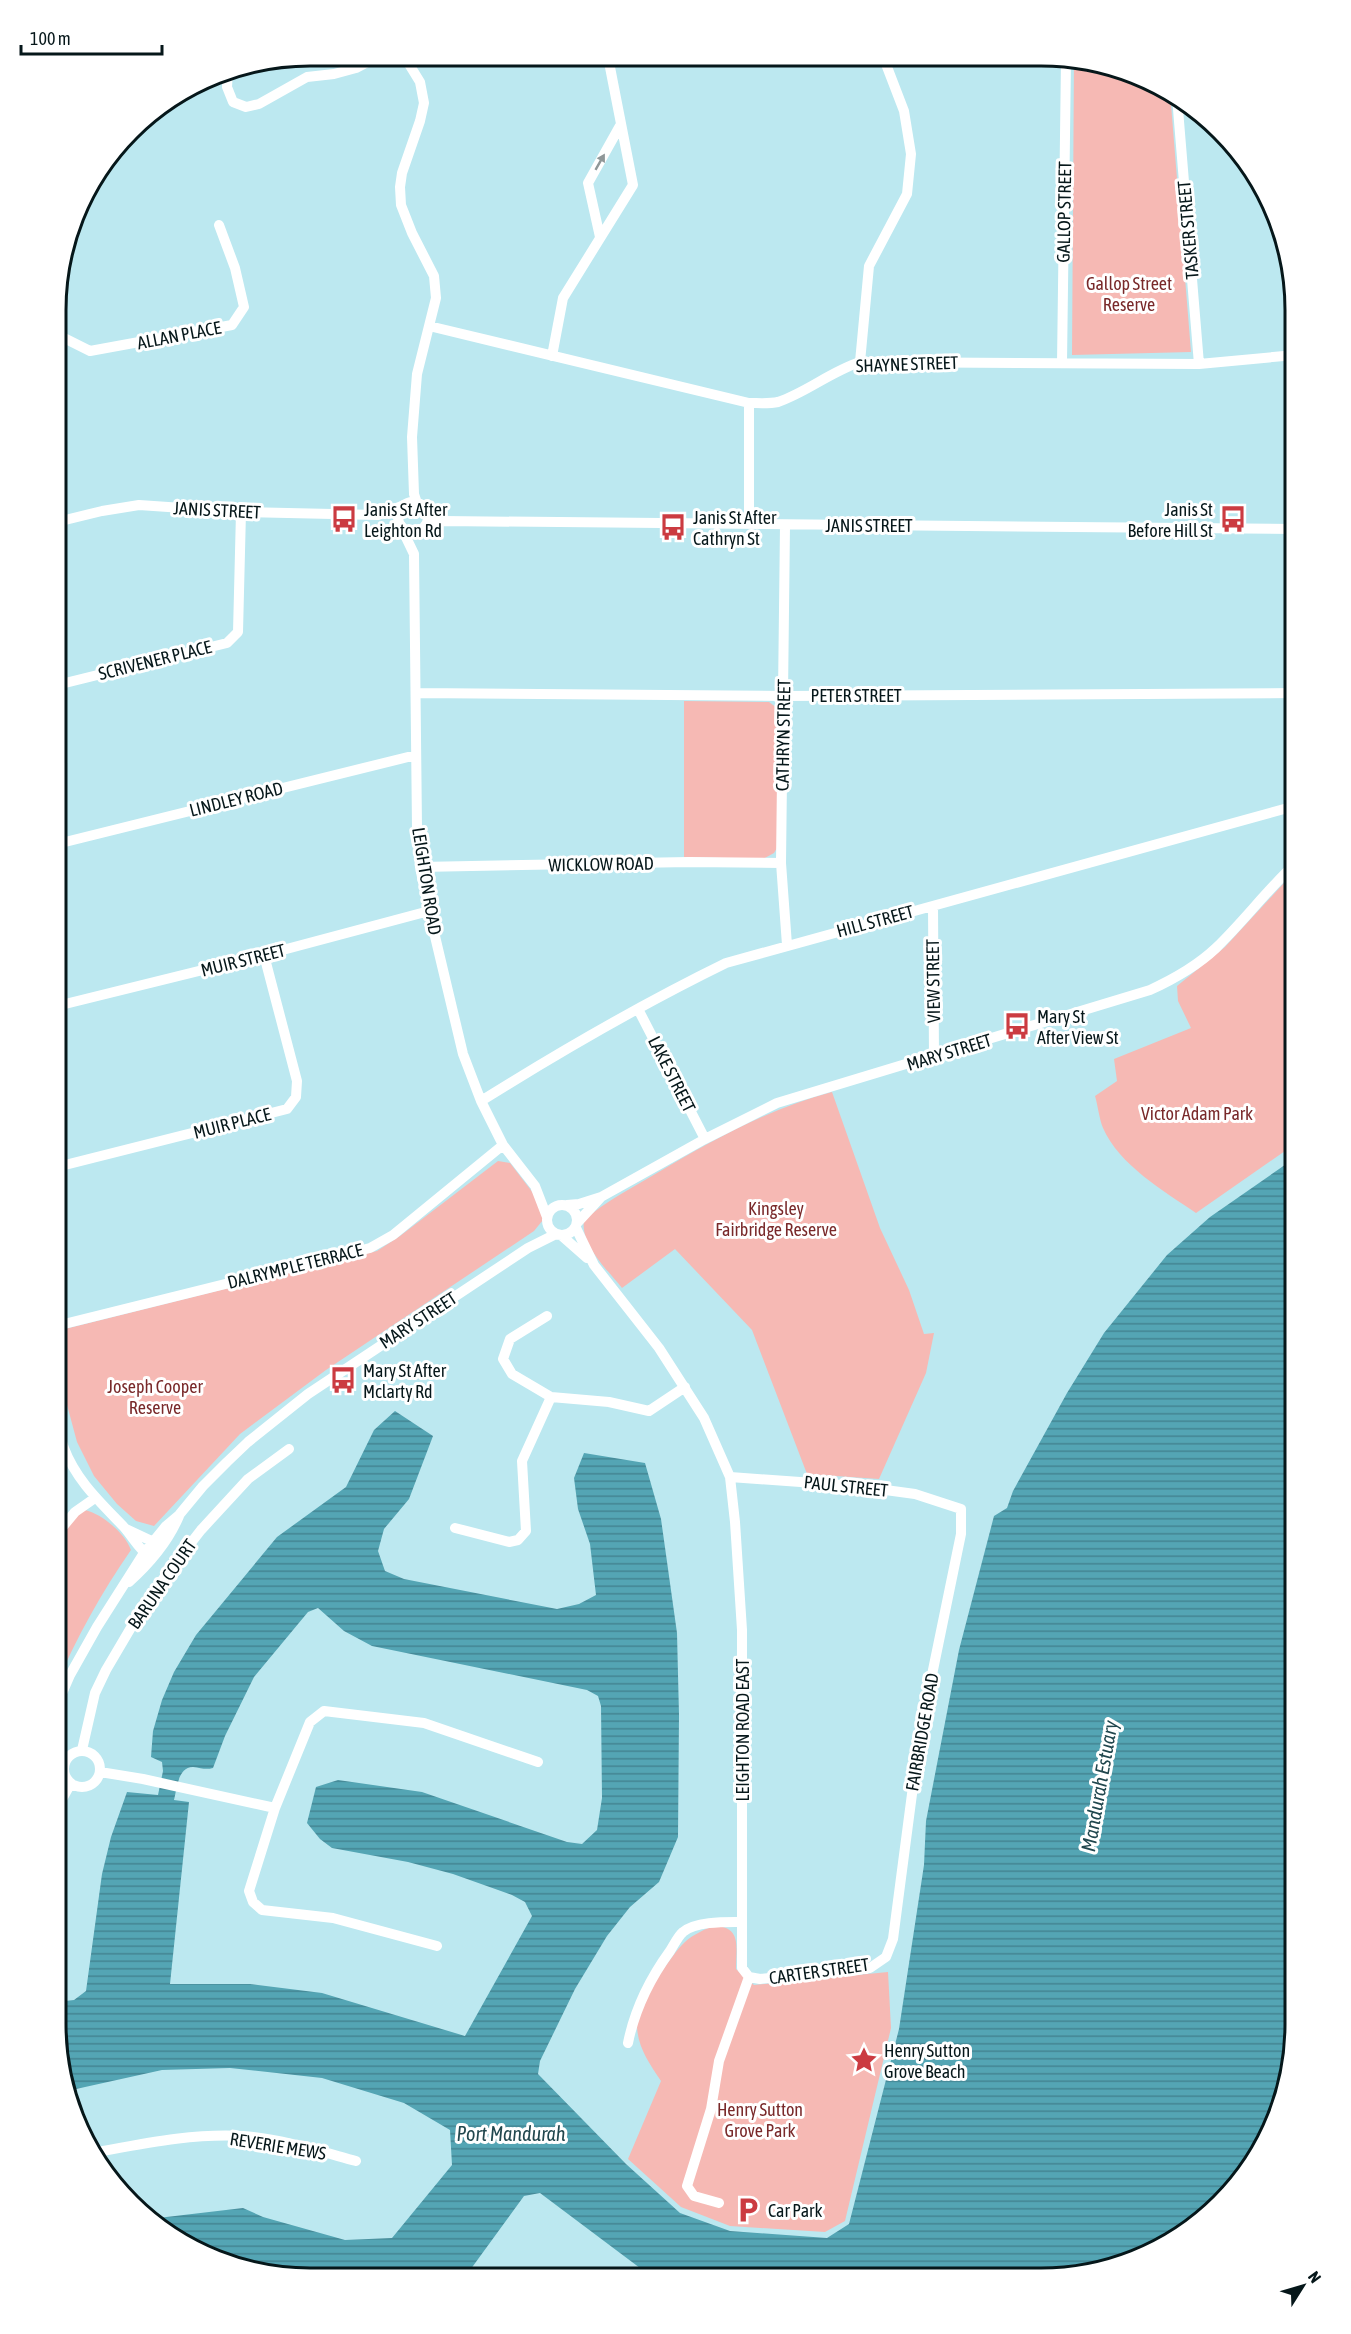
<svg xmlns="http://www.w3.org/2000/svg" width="1351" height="2334" viewBox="0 0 1351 2334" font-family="'Asap Condensed',sans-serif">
	<defs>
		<pattern id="water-rules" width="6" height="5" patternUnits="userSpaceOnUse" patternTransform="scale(1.5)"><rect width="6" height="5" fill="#54a5b4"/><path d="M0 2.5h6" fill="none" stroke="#448592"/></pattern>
	</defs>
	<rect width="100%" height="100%" fill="#bce8f0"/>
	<path fill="#f6b9b4" d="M1074,60C1104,60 1145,76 1170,92L1191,352L1072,355Z
		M684,701L769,702L777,708V848L774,853L763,859L684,857Z
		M1295,871V1144L1196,1213C1164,1191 1119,1165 1103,1128C1099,1118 1098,1106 1095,1096L1117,1081L1114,1059L1191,1028L1178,1001L1177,986L1225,947Z
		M832,1092L880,1228L909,1290L924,1334L934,1333L926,1373L879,1479L807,1474L752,1330L675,1249L622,1288C608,1270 580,1245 584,1220C606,1201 632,1188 657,1173C713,1140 768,1109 832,1092Z
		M498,1161L510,1163L540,1202L543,1220L534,1231L326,1370L240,1434L154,1526L136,1521L117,1504L94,1476L77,1442L56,1364V1345L65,1329L377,1251L400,1236Z
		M85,1510C102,1514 125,1533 131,1550C101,1593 77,1637 56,1685V1548L74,1517Z
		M713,1926C742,1926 736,1946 736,1969L754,1985L888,1972L891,2028L845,2221L825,2232L730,2226L681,2207L628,2159L661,2081C649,2063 636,2045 637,2022C638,2005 669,1959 681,1946C690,1936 701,1931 713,1926Z"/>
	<path fill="url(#water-rules)" fill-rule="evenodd" d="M1295,1158V1979L1289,2067L1276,2121L1243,2179L1196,2226L1123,2265L1041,2278L652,2277L540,2193L524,2196L465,2277L276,2276L198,2252L143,2216L158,2218L243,2208L263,2217L345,2240L392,2238L452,2165L450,2130L404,2103L322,2078L230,2068L162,2070L67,2091L56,2024V2002L74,2000L86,1991L102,1874L111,1837L127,1792L158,1795L163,1771L162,1762L151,1757L153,1731L162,1700L174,1672L196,1635L277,1537L346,1487L374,1430L395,1411L433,1436L409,1499L384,1529L378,1551L385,1571L404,1579L557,1609L579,1604L596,1595L590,1544L578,1509L574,1478L584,1453L645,1463L661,1519L677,1633L679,1715L678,1837L659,1882L630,1907L607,1936L575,1989L540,2061L538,2074L626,2164L680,2213L730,2231L827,2238L849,2224L899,2029L924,1865L926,1821L959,1650L994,1516L1007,1508L1013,1491L1067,1393L1104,1333L1167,1255L1210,1217ZM318,1608L344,1631L372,1646L587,1690L598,1696L601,1706L602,1798L597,1830L582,1844L567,1842L422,1792L338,1780L316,1787L307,1823L320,1839L332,1848L408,1862L453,1874L512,1895L525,1902L532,1916L465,2036L322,1993L250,1984H170L189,1802L174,1800C177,1788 178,1767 193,1767C201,1768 206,1770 213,1768L225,1736L254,1677L308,1612Z"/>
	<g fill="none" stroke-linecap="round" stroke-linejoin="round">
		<path stroke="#fff" stroke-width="10" d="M404,56L420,82L424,103L420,121L402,173L400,187L401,205L412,233L434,276L436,298L417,374L412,437L414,494L417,503
			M228,72L227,87L233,102L246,107L259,104L307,77L334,74L356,68L379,56
			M1177,97L1199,364
			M600,237L588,183L621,124
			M58,282L60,270
			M429,326L749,403C758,403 769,404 778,402C807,392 830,372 860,362L1199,364L1295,355
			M58,335L90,351L232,325L244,307L235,268L219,225
			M552,356L563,298L633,185L608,57
			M860,362L869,266L907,194L911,154L904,111L884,59
			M1062,363L1066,60
			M749,403V524
			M398 517a15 15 0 1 1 30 0a15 15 0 1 1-30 0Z
			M57,522L102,511L139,505L241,512L378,515L402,506
			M426,525L443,521L1295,529
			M785,525L781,863L787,945
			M402,529L414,554L417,828L420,867L429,911L463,1054L481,1101L503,1145L535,1186L547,1217
			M57,685L227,643L238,632L241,512
			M416,693L784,696L1295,693
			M57,844L416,755
			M420,867L689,862L781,863
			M933,906L934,1057
			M57,1006L264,955L429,911
			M638,1009L705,1139
			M481,1101C561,1051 642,1004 726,963L1295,806
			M57,1167L287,1109L296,1097L297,1081L264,955
			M547 1220a15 15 0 1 1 30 0a15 15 0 1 1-30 0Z
			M567,1205L579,1204L601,1197L705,1139L777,1103L1150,990C1174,979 1197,966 1216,948C1244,921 1267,890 1295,864
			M577,1223L601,1197
			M576,1228L594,1265L659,1348L704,1418L730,1477L735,1522L742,1630V1968L749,1977
			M562,1236L587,1258
			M547,1316L510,1339L503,1359L512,1374L551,1397L609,1402L649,1411L685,1387
			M56,1326L370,1248L393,1235L503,1145
			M56,1415C59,1426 60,1438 64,1448C76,1480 100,1502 123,1526C133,1537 139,1550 151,1558
			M730,1477L856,1486L915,1494L961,1509V1534L920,1733L893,1939L886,1957L870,1968L760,1979L749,1977
			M455,1528L509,1542L518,1540L526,1531L522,1461L551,1397
			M126,1529L158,1544
			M56,1535L75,1512L95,1498
			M129,1582C149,1564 169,1540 179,1516
			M56,1707L70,1675L97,1627L144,1553L166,1526L179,1515L203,1486L227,1462L248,1442L308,1394L528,1248L556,1234
			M82,1750L95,1693L106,1670L149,1597L201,1530L248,1479L289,1449
			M64 1769a18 18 0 1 1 36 0a18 18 0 1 1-36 0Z
			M100,1772L143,1779L275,1808
			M56,1810L71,1783
			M437,1946L333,1918L262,1910L253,1902L249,1891L275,1808L310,1722L324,1711L424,1723L538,1762
			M628,2043C635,2008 649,1980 670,1951C674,1945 678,1936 683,1932C696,1921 726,1922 742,1922
			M92,2153C142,2144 192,2133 243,2136C281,2139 319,2151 356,2161
			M719,2203L694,2196L687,2186L711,2109L719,2061L749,1977"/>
	</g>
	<defs><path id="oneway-solid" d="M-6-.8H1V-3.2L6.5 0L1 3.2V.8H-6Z" transform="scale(1.5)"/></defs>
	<use fill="#8f9798" href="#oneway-solid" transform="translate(600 162) rotate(-60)"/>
	<defs>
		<symbol id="bus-bare" viewBox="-9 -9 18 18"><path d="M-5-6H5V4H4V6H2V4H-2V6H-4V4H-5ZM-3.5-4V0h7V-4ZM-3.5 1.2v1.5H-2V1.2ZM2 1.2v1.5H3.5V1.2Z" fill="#cb3b41" stroke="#fff" stroke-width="2.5" paint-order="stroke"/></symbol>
		<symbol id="sight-bare" viewBox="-9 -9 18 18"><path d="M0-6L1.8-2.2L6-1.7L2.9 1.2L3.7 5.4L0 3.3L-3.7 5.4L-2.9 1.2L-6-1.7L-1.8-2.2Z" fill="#cb3b41" stroke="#fff" stroke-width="2.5" paint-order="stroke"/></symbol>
		<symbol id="parking-bare" viewBox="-9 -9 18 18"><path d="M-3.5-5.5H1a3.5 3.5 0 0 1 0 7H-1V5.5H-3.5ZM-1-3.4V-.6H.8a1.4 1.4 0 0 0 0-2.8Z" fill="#cb3b41" stroke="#fff" stroke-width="2.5" paint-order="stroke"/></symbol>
	</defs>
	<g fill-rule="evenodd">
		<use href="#bus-bare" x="325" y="500" width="38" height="38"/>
		<use href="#bus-bare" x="1214" y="500" width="38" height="38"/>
		<use href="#bus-bare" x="654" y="508" width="38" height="38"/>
		<use href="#bus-bare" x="998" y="1007" width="38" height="38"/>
		<use href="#bus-bare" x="324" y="1361" width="38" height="38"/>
		<use href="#sight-bare" x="845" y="2041" width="38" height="38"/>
		<use href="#parking-bare" x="729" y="2191" width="38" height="38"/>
	</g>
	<g text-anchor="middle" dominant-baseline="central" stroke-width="6" stroke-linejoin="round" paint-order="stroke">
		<g font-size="18" fill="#06171a" stroke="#fff">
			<text transform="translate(1064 212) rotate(-89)">GALLOP STREET</text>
			<text transform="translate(1188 230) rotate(-95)">TASKER STREET</text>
			<text transform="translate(179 335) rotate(-11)">ALLAN PLACE</text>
			<text transform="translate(907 364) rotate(-2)">SHAYNE STREET</text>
			<text transform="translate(217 510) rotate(3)">JANIS STREET</text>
			<text x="869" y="525">JANIS STREET</text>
			<text transform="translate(155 660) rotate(-14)">SCRIVENER PLACE</text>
			<text x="856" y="695">PETER STREET</text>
			<text transform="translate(783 735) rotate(-89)">CATHRYN STREET</text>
			<text transform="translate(236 799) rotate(-14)">LINDLEY ROAD</text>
			<text transform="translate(601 864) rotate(-1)">WICKLOW ROAD</text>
			<text transform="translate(427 881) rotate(81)">LEIGHTON ROAD</text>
			<text transform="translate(875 921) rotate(-15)">HILL STREET</text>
			<text transform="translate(243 960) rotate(-14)">MUIR STREET</text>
			<text transform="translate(933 981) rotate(-91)">VIEW STREET</text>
			<text transform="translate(949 1052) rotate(-17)">MARY STREET</text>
			<text transform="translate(672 1074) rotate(63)">LAKE STREET</text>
			<text transform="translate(232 1123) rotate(-14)">MUIR PLACE</text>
			<text transform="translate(295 1266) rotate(-14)">DALRYMPLE TERRACE</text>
			<text transform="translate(418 1320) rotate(-33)">MARY STREET</text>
			<text transform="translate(846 1486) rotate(6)">PAUL STREET</text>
			<text transform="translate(162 1584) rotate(-55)">BARUNA COURT</text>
			<text transform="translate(742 1730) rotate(-90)">LEIGHTON ROAD EAST</text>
			<text transform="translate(922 1732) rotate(-80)">FAIRBRIDGE ROAD</text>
			<text transform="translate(819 1971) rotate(-8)">CARTER STREET</text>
			<text transform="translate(278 2146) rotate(9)">REVERIE MEWS</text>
		</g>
		<g font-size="18" fill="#79292a" stroke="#fff">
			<text x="1129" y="283">Gallop Street<tspan x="1129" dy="21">Reserve</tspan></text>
			<text x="1197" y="1113">Victor Adam Park</text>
			<text x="776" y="1208">Kingsley<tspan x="776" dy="21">Fairbridge Reserve</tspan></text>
			<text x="155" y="1386">Joseph Cooper<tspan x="155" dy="21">Reserve</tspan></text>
			<text x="760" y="2109">Henry Sutton<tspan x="760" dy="21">Grove Park</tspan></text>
		</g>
		<g font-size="18" fill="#06171a" stroke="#fff" text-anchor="start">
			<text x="364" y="509">Janis St After<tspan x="364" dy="21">Leighton Rd</tspan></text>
			<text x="1213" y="509" text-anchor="end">Janis St<tspan x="1213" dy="21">Before Hill St</tspan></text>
			<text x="693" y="517">Janis St After<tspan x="693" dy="21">Cathryn St</tspan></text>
			<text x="1037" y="1016">Mary St<tspan x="1037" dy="21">After View St</tspan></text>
			<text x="363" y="1370">Mary St After<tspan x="363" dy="21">Mclarty Rd</tspan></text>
			<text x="884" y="2050">Henry Sutton<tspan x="884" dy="21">Grove Beach</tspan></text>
			<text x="768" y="2210">Car Park</text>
		</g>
		<g font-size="20" font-style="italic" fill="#21474e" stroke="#fff">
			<text transform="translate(1099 1786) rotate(-80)">Mandurah Estuary</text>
			<text x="511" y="2133">Port Mandurah</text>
		</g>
	</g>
	<path d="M0 0H1351V2334H0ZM310 66H1041A244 244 0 0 1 1285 310V2024A244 244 0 0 1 1041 2268H310A244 244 0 0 1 66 2024V310A244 244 0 0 1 310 66Z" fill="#fff" fill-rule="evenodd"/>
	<path fill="none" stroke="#06171a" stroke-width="3" d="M310 66H1041A244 244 0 0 1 1285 310V2024A244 244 0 0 1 1041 2268H310A244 244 0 0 1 66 2024V310A244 244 0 0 1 310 66Z"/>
	<g transform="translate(1303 2286) rotate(53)" stroke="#ffffff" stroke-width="4.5" paint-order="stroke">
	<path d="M0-4.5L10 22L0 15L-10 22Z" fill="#06171a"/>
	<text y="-9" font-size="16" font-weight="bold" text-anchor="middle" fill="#06171a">N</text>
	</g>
	<path d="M21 45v9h141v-9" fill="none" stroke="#06171a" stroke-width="3"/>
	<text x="30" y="45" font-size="18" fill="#06171a" stroke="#ffffff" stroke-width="4.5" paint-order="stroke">100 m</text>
</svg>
